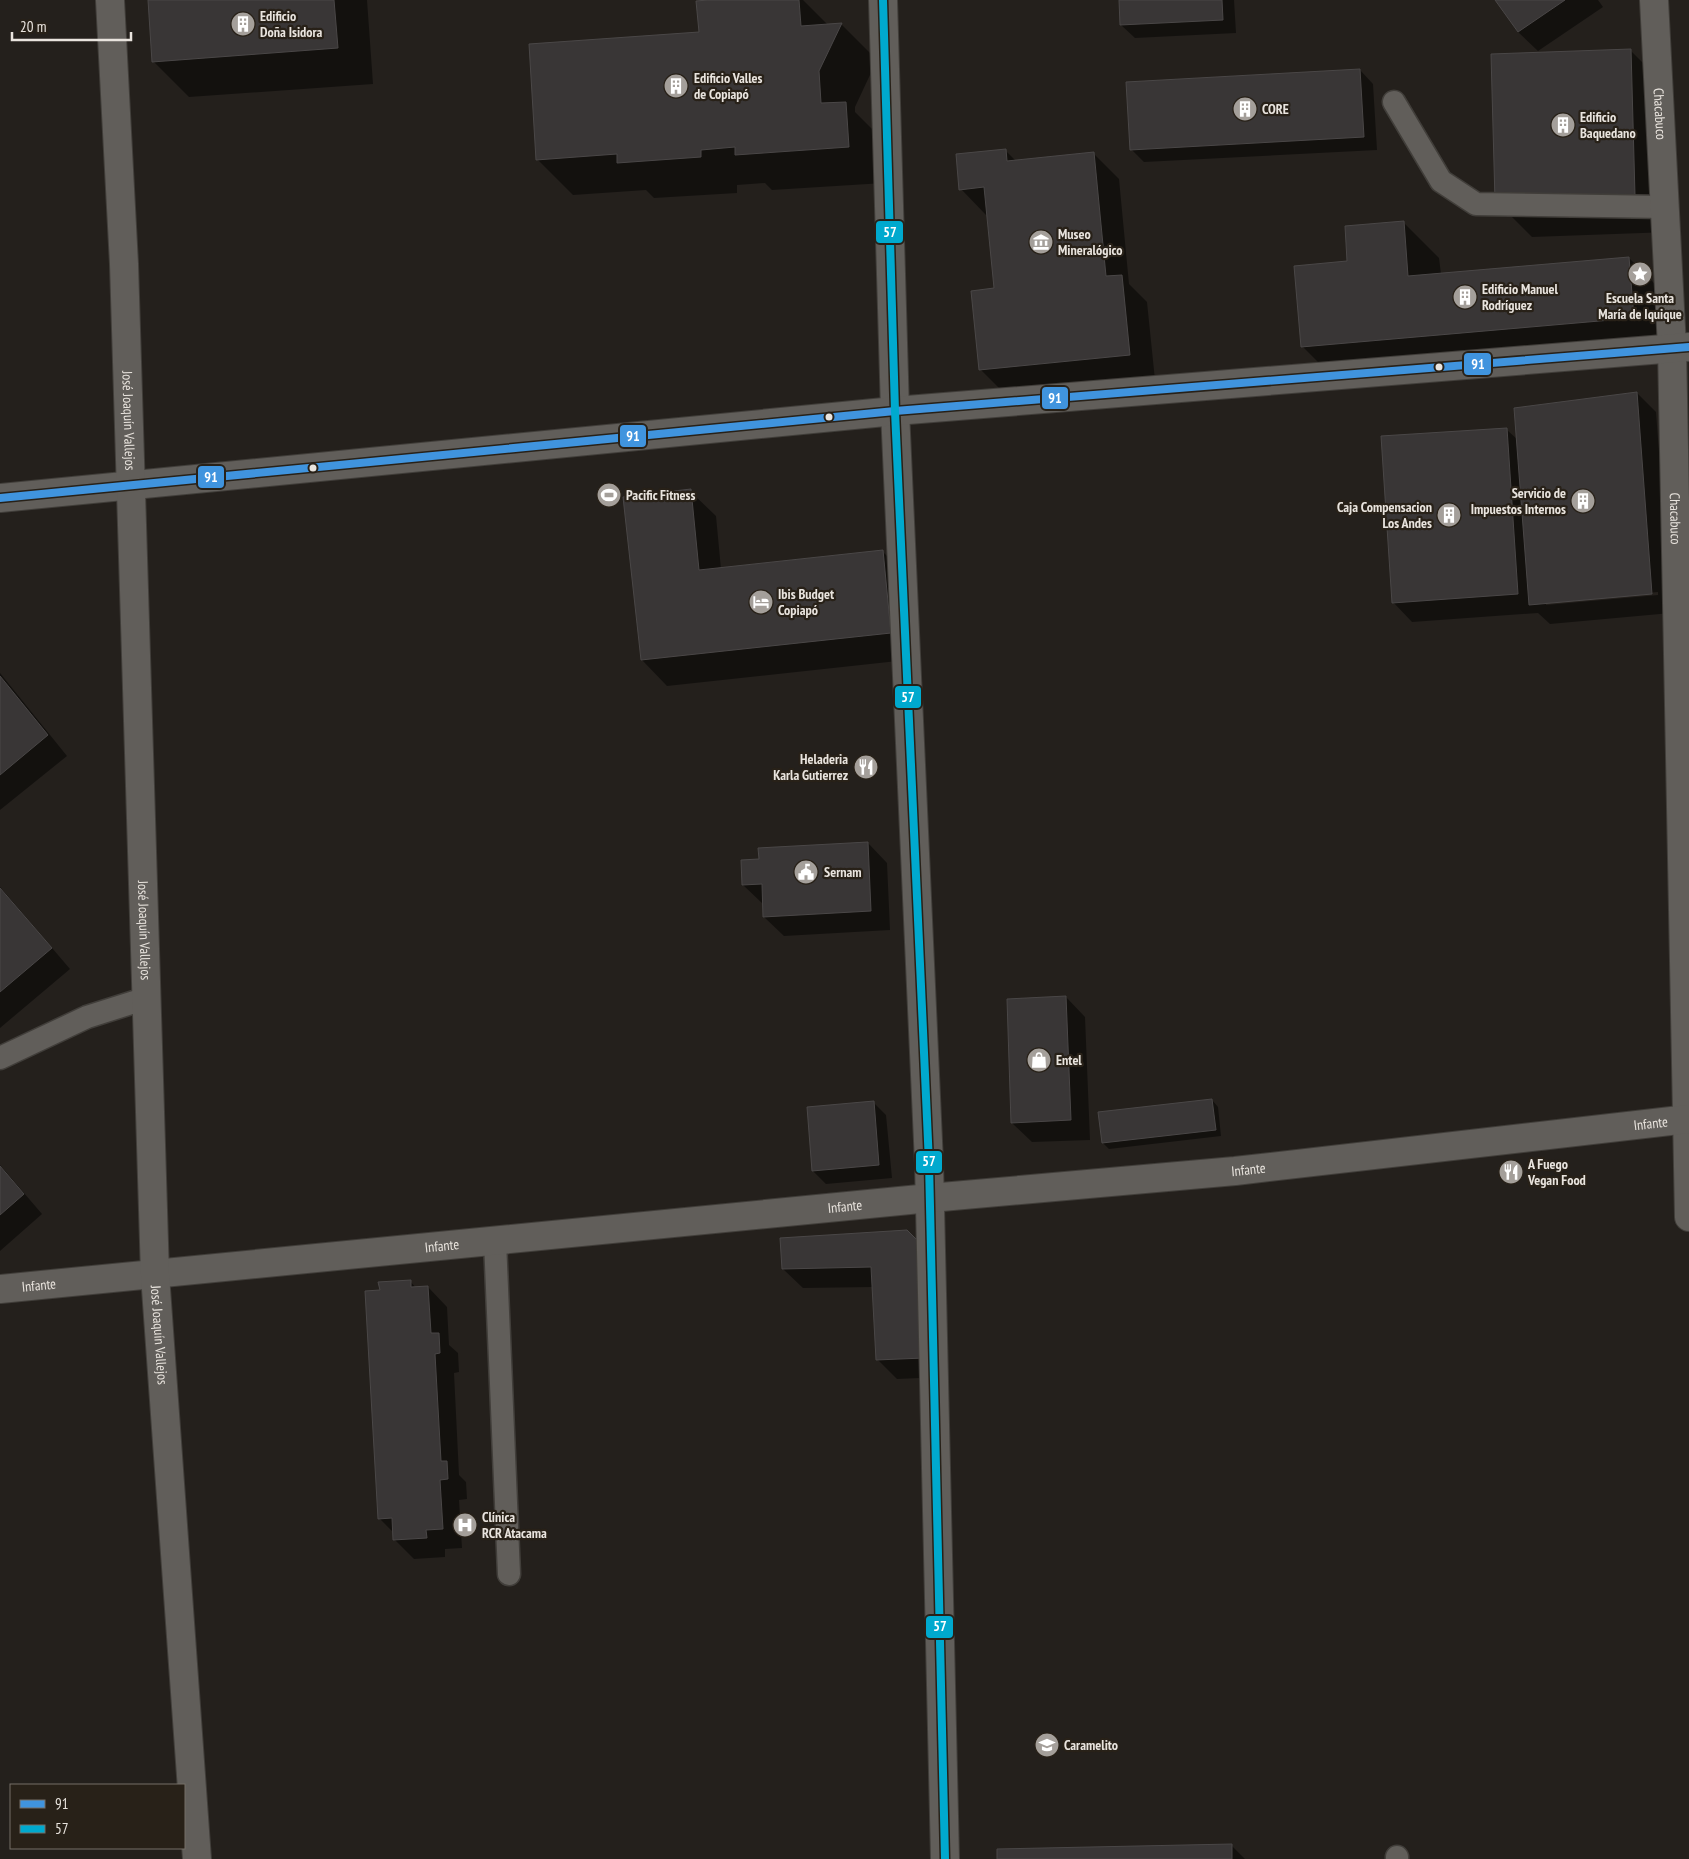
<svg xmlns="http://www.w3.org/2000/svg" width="1689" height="1859" viewBox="0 0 1689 1859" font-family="'PT Sans Narrow',sans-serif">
	<rect width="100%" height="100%" fill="#24201c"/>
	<path fill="#0007" fill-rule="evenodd" d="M149,0H367L373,84L189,97L153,61Z
		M728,0H803L828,25L841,24L877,60L855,107V112L882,139L884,183L772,190L765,183L737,185V193L654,198L646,190L573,195L537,159L700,33Z
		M1120,0H1234L1236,33L1135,38L1121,25Z
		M1497,0H1598L1603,7L1538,51L1518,32Z
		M1630,50L1666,86L1670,232L1532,237L1496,201Z
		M1360,70L1373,84L1377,150L1144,162L1131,149Z
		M1005,150L1016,161L1093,153L1119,179L1129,284L1147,302L1155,380L1006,395L980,369L995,290L988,215H986L961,189Z
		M1403,222L1439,258L1441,274L1629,258L1665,294L1669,354L1338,382L1302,346L1349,262Z
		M1637,393L1656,412L1671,613L1550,624L1538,613L1412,622L1393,602L1507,430L1518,440ZM1658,592V595L1546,605V602Z
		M690,491L716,516L721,569L882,551L908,577L916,659L667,686L642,660Z
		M0,673L67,756L0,810Z
		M868,843L887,863L890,930L784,936L764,917L763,904L743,885L760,860Z
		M0,887L70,969L0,1028Z
		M1066,997L1085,1017L1090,1140L1032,1142L1012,1123Z
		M1212,1100L1218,1107L1221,1136L1109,1149L1103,1143Z
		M873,1102L886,1115L892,1178L826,1184L813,1171Z
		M0,1165L42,1214L0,1251Z
		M906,1232L943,1377L897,1379L877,1359L874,1287L803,1288L783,1269Z
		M410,1281L416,1288L428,1287L447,1307L449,1345L458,1353L459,1372L454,1373L459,1475L466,1482L467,1499L459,1500L462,1548L445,1549V1557L414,1559L394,1539V1533L379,1518L381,1291Z
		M1232,1846L1245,1859H998Z"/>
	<path fill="#393636" stroke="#4a4747" d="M148,0H334L338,48L152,62Z
		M708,0H799L801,26L842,23L819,71L821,103L846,102L849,147L735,155V147L701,150V157L617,163V154L536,160L529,44L699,32L696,1Z
		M1119,0H1222L1223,20L1120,25Z
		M1495,0H1565L1518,32Z
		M1631,49L1635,196L1495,201L1491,54Z
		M1360,69L1364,137L1130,150L1126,82Z
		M1006,149L1007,161L1094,152L1106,276L1122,275L1130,355L979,370L971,291L994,288L984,187L959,190L956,154Z
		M1404,221L1408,276L1629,257L1634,318L1301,347L1294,266L1347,261L1345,226Z
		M1637,392L1652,594L1529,605L1514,408Z
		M1507,428L1518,594L1392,603L1381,436Z
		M691,489L699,570L883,550L891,633L641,660L623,497Z
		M0,676L48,735L0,775Z
		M868,842L871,911L763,917L762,884L742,885L741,860L759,859L758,848Z
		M0,888L52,948L0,992Z
		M1066,996L1071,1120L1011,1123L1007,999Z
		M1212,1099L1216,1130L1102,1143L1098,1112Z
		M874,1101L879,1165L812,1171L807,1107Z
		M0,1166L24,1194L0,1215Z
		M907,1230L917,1240L924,1358L876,1360L871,1267L782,1269L780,1238Z
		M411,1280V1287L428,1286L431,1333H439L440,1353L435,1354L441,1461H447L448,1479L440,1480L443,1529L426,1530L427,1538L393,1540L392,1518L378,1519L365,1291L380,1290L378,1282Z
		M1232,1844V1859H997V1849Z"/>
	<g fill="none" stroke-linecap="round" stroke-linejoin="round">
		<defs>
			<path id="lane" d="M1394,102L1441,181L1476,204L1665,207
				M0,1058L87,1017L147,998
				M495,1241L509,1574
				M1397,1859V1857"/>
			<g id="street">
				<path d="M883,0L895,411L929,1163L945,1859"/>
				<path id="s1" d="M1654,0L1672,347L1689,1217"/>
				<path d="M0,498L895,411L1689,347"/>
				<path id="s2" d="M0,1289L930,1198L1235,1171L1689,1119"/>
			</g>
			<g id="secondary">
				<path id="s3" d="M110,0L124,264L155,1275L197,1859"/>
			</g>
		</defs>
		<use href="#lane" stroke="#413e3a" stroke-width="25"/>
		<use href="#street" stroke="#413e3a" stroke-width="30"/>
		<use href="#secondary" stroke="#413e3a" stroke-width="30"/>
		<use href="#lane" stroke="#615e5a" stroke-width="22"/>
		<use href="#street" stroke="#615e5a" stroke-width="28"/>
		<use href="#secondary" stroke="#615e5a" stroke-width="28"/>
		<defs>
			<path id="bus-1" d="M0,498L895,411L1689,347"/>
			<path id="bus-2" d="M883,0L895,411L929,1163L945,1859"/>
		</defs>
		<use href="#bus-1" stroke="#282118" stroke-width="11"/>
		<use href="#bus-2" stroke="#282118" stroke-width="11"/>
		<use href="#bus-1" stroke="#4094de" stroke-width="8"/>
		<use href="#bus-2" stroke="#00a9ce" stroke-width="8"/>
	</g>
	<defs>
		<symbol id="building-disc" viewBox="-11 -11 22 22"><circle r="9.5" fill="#a49f9a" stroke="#282118"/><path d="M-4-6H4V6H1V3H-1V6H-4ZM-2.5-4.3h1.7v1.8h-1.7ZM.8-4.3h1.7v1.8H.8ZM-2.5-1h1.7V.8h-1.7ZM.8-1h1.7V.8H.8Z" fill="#fff"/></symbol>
		<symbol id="museum-disc" viewBox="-11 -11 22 22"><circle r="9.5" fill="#a49f9a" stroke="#282118"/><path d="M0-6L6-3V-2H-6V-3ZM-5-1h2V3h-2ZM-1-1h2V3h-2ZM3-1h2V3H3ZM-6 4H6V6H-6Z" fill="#fff"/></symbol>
		<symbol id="sight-disc" viewBox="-11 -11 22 22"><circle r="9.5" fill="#a49f9a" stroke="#282118"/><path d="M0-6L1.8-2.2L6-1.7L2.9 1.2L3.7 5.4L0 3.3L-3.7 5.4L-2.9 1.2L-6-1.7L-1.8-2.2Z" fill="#fff"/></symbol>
		<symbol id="stadium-disc" viewBox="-11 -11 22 22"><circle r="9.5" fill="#a49f9a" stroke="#282118"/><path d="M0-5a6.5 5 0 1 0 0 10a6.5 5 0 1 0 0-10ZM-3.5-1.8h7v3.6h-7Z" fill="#fff"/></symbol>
		<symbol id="hotel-disc" viewBox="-11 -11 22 22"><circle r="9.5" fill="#a49f9a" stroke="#282118"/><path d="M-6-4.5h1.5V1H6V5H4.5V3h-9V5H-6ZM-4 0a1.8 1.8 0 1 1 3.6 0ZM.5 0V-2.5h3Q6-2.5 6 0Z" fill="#fff"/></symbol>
		<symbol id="restaurant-disc" viewBox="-11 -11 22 22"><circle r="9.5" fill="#a49f9a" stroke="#282118"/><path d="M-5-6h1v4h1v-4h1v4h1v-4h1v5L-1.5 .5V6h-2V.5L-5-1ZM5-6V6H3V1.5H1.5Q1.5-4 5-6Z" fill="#fff"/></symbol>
		<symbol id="civic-disc" viewBox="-11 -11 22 22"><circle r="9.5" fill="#a49f9a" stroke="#282118"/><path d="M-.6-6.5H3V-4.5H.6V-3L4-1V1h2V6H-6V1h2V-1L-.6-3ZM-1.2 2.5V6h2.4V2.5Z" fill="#fff"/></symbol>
		<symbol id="shop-disc" viewBox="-11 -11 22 22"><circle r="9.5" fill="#a49f9a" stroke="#282118"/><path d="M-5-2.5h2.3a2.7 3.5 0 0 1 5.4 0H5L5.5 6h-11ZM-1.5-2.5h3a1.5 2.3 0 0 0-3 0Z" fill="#fff"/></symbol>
		<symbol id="hospital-disc" viewBox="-11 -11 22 22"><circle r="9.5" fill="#a49f9a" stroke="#282118"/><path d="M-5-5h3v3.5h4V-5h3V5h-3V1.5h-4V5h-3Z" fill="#fff"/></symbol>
		<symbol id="school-disc" viewBox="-11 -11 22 22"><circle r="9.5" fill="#a49f9a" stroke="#282118"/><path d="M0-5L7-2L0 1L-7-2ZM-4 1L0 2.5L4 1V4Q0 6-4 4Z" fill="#fff"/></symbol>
	</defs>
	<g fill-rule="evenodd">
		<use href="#building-disc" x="229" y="10" width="28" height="28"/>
		<use href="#building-disc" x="662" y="72" width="28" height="28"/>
		<use href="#building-disc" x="1231" y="95" width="28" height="28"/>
		<use href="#building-disc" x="1549" y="111" width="28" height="28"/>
		<use href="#museum-disc" x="1027" y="228" width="28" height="28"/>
		<use href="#sight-disc" x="1626" y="260" width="28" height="28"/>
		<use href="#building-disc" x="1451" y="283" width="28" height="28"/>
		<use href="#stadium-disc" x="595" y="481" width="28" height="28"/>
		<use href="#building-disc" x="1569" y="487" width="28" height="28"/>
		<use href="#building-disc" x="1435" y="501" width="28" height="28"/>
		<use href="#hotel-disc" x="747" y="588" width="28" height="28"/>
		<use href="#restaurant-disc" x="852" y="753" width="28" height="28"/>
		<use href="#civic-disc" x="792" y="858" width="28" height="28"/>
		<use href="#shop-disc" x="1025" y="1046" width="28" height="28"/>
		<use href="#restaurant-disc" x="1497" y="1158" width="28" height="28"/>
		<use href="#hospital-disc" x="451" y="1511" width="28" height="28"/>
		<use href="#school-disc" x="1033" y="1731" width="28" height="28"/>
	</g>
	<g fill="#e9e4de" stroke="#282118" stroke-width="2">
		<circle cx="1439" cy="367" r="4.5"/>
		<circle cx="829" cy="417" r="4.5"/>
		<circle cx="313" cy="468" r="4.5"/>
	</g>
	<g text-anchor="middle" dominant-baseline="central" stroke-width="4.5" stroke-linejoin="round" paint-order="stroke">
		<g font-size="14" font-weight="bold" fill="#e9e4de" stroke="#282118" text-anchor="start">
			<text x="260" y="16">Edificio<tspan x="260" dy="16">Doña Isidora</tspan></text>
			<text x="694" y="78">Edificio Valles<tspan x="694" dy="16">de Copiapó</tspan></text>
			<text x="1262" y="109">CORE</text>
			<text x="1580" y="117">Edificio<tspan x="1580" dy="16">Baquedano</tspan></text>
			<text x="1058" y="234">Museo<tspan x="1058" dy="16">Mineralógico</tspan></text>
			<text x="1482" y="289">Edificio Manuel<tspan x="1482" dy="16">Rodríguez</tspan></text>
			<text x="1640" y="298" text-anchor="middle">Escuela Santa<tspan x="1640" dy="16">María de Iquique</tspan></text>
			<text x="1566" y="493" text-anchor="end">Servicio de<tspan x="1566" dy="16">Impuestos Internos</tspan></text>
			<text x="626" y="495">Pacific Fitness</text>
			<text x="1432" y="507" text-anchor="end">Caja Compensacion<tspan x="1432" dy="16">Los Andes</tspan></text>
			<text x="778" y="594">Ibis Budget<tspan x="778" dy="16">Copiapó</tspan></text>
			<text x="848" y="759" text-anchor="end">Heladeria<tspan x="848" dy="16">Karla Gutierrez</tspan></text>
			<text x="824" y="872">Sernam</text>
			<text x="1056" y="1060">Entel</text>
			<text x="1528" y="1164">A Fuego<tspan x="1528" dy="16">Vegan Food</tspan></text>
			<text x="482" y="1517">Clínica<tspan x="482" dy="16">RCR Atacama</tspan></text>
			<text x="1064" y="1745">Caramelito</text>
		</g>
		<g font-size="14" fill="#e9e4de" stroke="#282118">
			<text stroke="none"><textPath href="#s1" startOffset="114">Chacabuco</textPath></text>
			<text stroke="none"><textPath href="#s3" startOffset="421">José Joaquín Vallejos</textPath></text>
			<text stroke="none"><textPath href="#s1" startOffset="519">Chacabuco</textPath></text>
			<text stroke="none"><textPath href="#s3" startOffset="931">José Joaquín Vallejos</textPath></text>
			<text stroke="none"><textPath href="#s2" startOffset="1659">Infante</textPath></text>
			<text stroke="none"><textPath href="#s2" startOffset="1254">Infante</textPath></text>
			<text stroke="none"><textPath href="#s2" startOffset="849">Infante</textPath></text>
			<text stroke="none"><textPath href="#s2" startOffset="444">Infante</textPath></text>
			<text stroke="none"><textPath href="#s2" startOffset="39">Infante</textPath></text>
			<text stroke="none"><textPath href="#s3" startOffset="1336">José Joaquín Vallejos</textPath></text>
		</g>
	</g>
	<g stroke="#282118" stroke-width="2">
		<rect x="875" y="220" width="29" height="24" rx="5" fill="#00a9ce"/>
		<rect x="1463" y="352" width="29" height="24" rx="5" fill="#4094de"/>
		<rect x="1041" y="386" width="28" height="24" rx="5" fill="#4094de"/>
		<rect x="619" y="424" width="28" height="24" rx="5" fill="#4094de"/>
		<rect x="197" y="465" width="28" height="24" rx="5" fill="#4094de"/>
		<rect x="894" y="685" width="28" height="24" rx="5" fill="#00a9ce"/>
		<rect x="915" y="1150" width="28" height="24" rx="5" fill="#00a9ce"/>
		<rect x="925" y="1615" width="29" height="24" rx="5" fill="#00a9ce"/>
	</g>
	<g font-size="14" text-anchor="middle" font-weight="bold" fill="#fff">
		<text x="890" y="237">57</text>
		<text x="1478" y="369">91</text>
		<text x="1055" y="403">91</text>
		<text x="633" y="441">91</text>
		<text x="211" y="482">91</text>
		<text x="908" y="702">57</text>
		<text x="929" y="1166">57</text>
		<text x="940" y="1631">57</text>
	</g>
	<rect x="10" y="1784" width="175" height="65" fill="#282118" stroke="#756f67"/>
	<rect x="20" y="1800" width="25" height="8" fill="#4094de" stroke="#756f67"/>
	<text x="55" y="1809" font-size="15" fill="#e9e4de">91</text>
	<rect x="20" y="1825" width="25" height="8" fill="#00a9ce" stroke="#756f67"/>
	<text x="55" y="1834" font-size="15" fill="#e9e4de">57</text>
	<path d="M12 32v8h119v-8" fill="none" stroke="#e9e4de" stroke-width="2.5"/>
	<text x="20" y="32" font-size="15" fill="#e9e4de" stroke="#282118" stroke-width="4" paint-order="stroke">20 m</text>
</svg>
